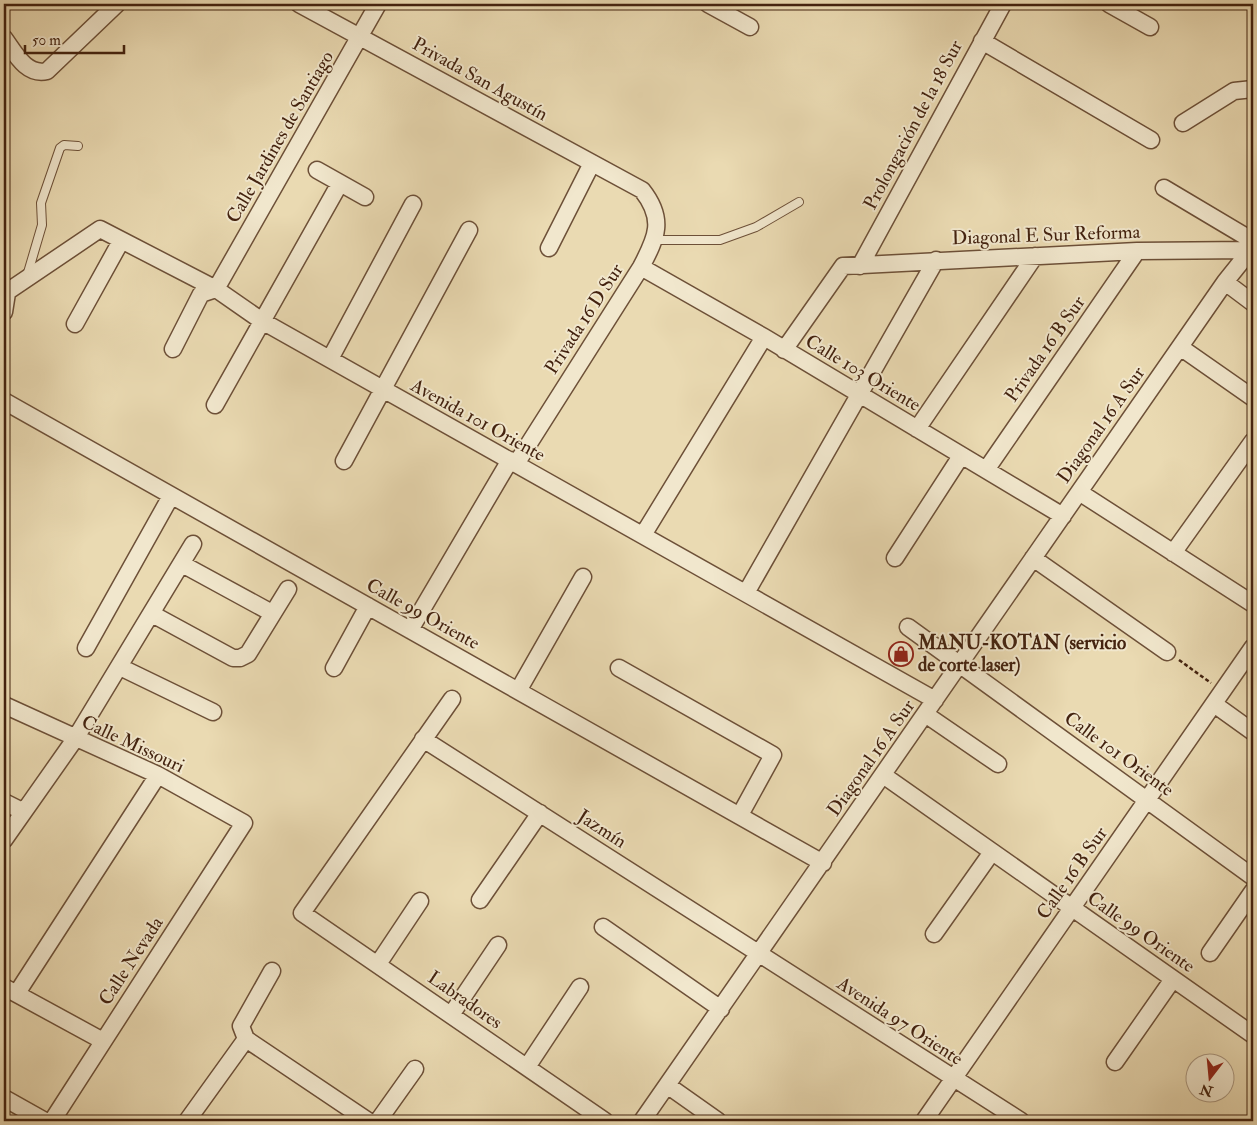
<svg xmlns="http://www.w3.org/2000/svg" width="1257" height="1125" viewBox="0 0 1257 1125" font-family="'IM FELL Double Pica',serif">
	<rect width="100%" height="100%" fill="#eadab2"/>
	<filter id="stains"><feTurbulence type="fractalNoise" baseFrequency=".004" numOctaves="4"/><feColorMatrix values="0 0 0 0 .2 0 0 0 0 .09 0 0 0 0 .02 0 0 0 .5 -.17"/></filter>
	<radialGradient id="worn" r=".72"><stop offset=".6" stop-color="#630" stop-opacity="0"/><stop offset="1" stop-color="#630" stop-opacity=".3"/></radialGradient>
	<g fill="none" stroke-linecap="round" stroke-linejoin="round">
		<defs>
			<path id="service" d="M654,240H720L756,227L799,202
				M27,276L42,225L41,203L60,148L64,145L78,146"/>
			<path id="minor" d="M299,4L642,190C665,219 657,237 641,267L516,464
				M708,4L750,27
				M1109,4L1150,27
				M4,38C15,53 26,76 47,71L117,4
				M982,41L1151,140
				M1183,123L1234,91L1253,89
				M317,170L365,197
				M1164,188L1253,241
				M549,248L592,163
				M860,266L1003,4
				M641,267L764,337L1063,516
				M1225,282L1253,303
				M216,289L378,4
				M4,294L100,229L216,289L262,321L935,700
				M4,312L7,293
				M75,324L121,241
				M1180,347L1253,398
				M173,349L201,294L216,289
				M784,350L843,266L1137,251L1250,250
				M330,359L413,204
				M4,401L823,863
				M215,405L340,183
				M917,429L1035,256
				M344,461L469,230
				M986,470L1137,251
				M1079,492L1253,604
				M643,535L764,337
				M1173,553L1253,441
				M895,558L961,456
				M1033,558L1167,652
				M182,564L272,613
				M746,593L936,260
				M152,614L233,658H240L248,654L288,589
				M908,627L1253,877
				M410,630L510,460
				M86,648L171,496
				M120,667L213,712
				M334,668L368,606
				M619,668L773,755L740,815
				M518,691L583,577
				M452,699L302,913L605,1121
				M1214,704L1253,732
				M4,705L158,775L244,823L52,1121
				M925,714L998,764
				M423,739L1021,1121
				M883,775L1253,1035
				M4,802L22,811
				M4,840L75,739L193,544
				M480,900L540,813
				M603,927L721,1009
				M934,934L992,852
				M1210,953L1253,891
				M378,964L420,901
				M4,987L103,1041
				M17,993L158,775
				M451,1015L498,945
				M246,1039L368,1121
				M246,1039L241,1026L272,971
				M1115,1062L1173,979
				M527,1067L580,987
				M667,1085L718,1121
				M4,1098L45,1121
				M187,1121L246,1039
				M378,1121L415,1069
				M642,1121L1225,282L1253,247
				M924,1121L1253,647"/>
		</defs>
		<use href="#service" stroke="#6d5038" stroke-width="10"/>
		<use href="#minor" stroke="#6d5038" stroke-width="19"/>
		<path stroke="#43220f" stroke-width="2.5" stroke-dasharray="4 2.5" stroke-linecap="butt" d="M1179,660L1211,683"/>
		<use href="#service" stroke="#f1e7cd" stroke-width="8"/>
		<use href="#minor" stroke="#f1e7cd" stroke-width="16"/>
	</g>
	<defs>
		<symbol id="shop-ring" viewBox="-11 -11 22 22"><circle r="9.5" fill="#f1e7cd" stroke="#8f2418" stroke-width="1.5"/><path d="M-5-2.5h2.3a2.7 3.5 0 0 1 5.4 0H5L5.5 6h-11ZM-1.5-2.5h3a1.5 2.3 0 0 0-3 0Z" fill="#8f2418"/></symbol>
	</defs>
	<g fill-rule="evenodd">
		<use href="#shop-ring" x="887" y="640" width="28" height="28"/>
	</g>
	<g text-anchor="middle" dominant-baseline="central" stroke-width="4" stroke-linejoin="round" paint-order="stroke">
		<g font-size="19" fill="#43220f" stroke="#f1e7cd">
			<text transform="translate(480 79) rotate(29)">Privada San Agustín</text>
			<text transform="translate(913 125) rotate(-62)">Prolongación de la 18 Sur</text>
			<text transform="translate(280 137) rotate(-60)">Calle Jardines de Santiago</text>
			<text transform="translate(1046 235) rotate(-2)">Diagonal E Sur Reforma</text>
			<text transform="translate(584 319) rotate(-57)">Privada 16 D Sur</text>
			<text transform="translate(1045 349) rotate(-55)">Privada 16 B Sur</text>
			<text transform="translate(863 373) rotate(31)">Calle 103 Oriente</text>
			<text transform="translate(478 420) rotate(29)">Avenida 101 Oriente</text>
			<text transform="translate(1101 425) rotate(-55)">Diagonal 16 A Sur</text>
			<text transform="translate(423 614) rotate(29)">Calle 99 Oriente</text>
			<text transform="translate(133 744) rotate(25)">Calle Missouri</text>
			<text transform="translate(1119 754) rotate(36)">Calle 101 Oriente</text>
			<text transform="translate(871 758) rotate(-55)">Diagonal 16 A Sur</text>
			<text transform="translate(602 829) rotate(33)">Jazmín</text>
			<text transform="translate(1072 873) rotate(-55)">Calle 16 B Sur</text>
			<text transform="translate(1141 932) rotate(35)">Calle 99 Oriente</text>
			<text transform="translate(131 961) rotate(-57)">Calle Nevada</text>
			<text transform="translate(465 1000) rotate(35)">Labradores</text>
			<text transform="translate(900 1021) rotate(33)">Avenida 97 Oriente</text>
		</g>
		<g font-size="19" font-weight="bold" fill="#43220f" stroke="#f1e7cd" text-anchor="start">
			<text x="918" y="643">MANU-KOTAN (servicio<tspan x="918" dy="22">de corte laser)</tspan></text>
		</g>
	</g>
	<rect width="1257" height="1125" fill="none" stroke="#eadab2" stroke-width="20"/>
	<rect x="5" y="5" width="1247" height="1115" fill="none" stroke="#43220f" stroke-width="2.5"/>
	<rect x="10" y="10" width="1237" height="1105" fill="none" stroke="#43220f"/>
	<g transform="translate(1210 1078) rotate(196)"><circle r="24" fill="#f1e7cd" stroke="#ab9881"/>
	<path d="M0-4L9 19L0 12L-9 19Z" fill="#8f2418"/>
	<text y="-8" font-size="14" font-weight="bold" text-anchor="middle" fill="#43220f">N</text>
	</g>
	<path d="M25 45v8h99v-8" fill="none" stroke="#43220f" stroke-width="2.5"/>
	<text x="32" y="45" font-size="15" fill="#43220f" stroke="#f1e7cd" stroke-width="4" paint-order="stroke">50 m</text>
	<rect width="100%" height="100%" filter="url(#stains)"/>
	<rect width="100%" height="100%" fill="url(#worn)"/>
</svg>
